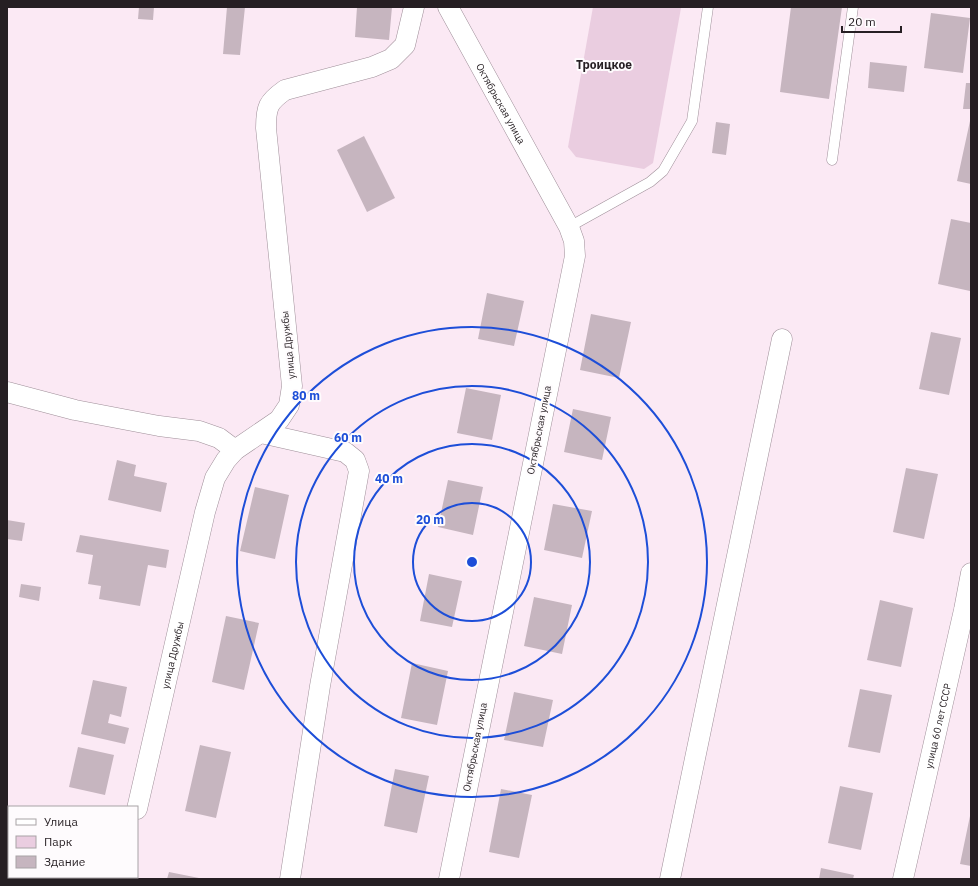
<svg xmlns="http://www.w3.org/2000/svg" width="978" height="886" viewBox="0 0 978 886" font-family="'IBM Plex Sans',sans-serif">
	<rect width="100%" height="100%" fill="#fbe9f4"/>
	<path fill="#eacde0" d="M593,7L681,8L653,163L644,169L576,157L568,147Z"/>
	<path fill="#c6b5bf" d="M139,7H154L153,20L138,19Z
		M227,7H245L240,55L223,54Z
		M357,7H392L389,40L355,37Z
		M791,7H842L829,99L780,92Z
		M931,13L970,18L963,73L924,68Z
		M870,62L907,66L904,92L868,88Z
		M966,83H971V109H963Z
		M970,121H971V184L957,181Z
		M716,122L730,124L726,155L712,153Z
		M364,136L395,198L367,212L337,150Z
		M951,219L971,223V284L970,291L938,284Z
		M487,293L524,301L514,346L478,339Z
		M591,314L631,322L619,378L580,370Z
		M931,332L961,338L949,395L919,389Z
		M466,388L501,395L492,440L457,433Z
		M573,409L611,417L602,460L564,452Z
		M117,460L136,465L134,476L167,483L161,512L108,500Z
		M906,468L938,474L924,539L893,532Z
		M448,480L483,487L473,535L438,527Z
		M255,487L289,495L275,559L240,551Z
		M553,504L592,511L582,558L544,550Z
		M7,520L25,523L22,541L7,539Z
		M80,535L169,550L166,568L148,565L140,606L99,599L101,586L88,584L93,555L76,552Z
		M429,574L462,581L452,627L420,621Z
		M21,584L41,587L39,601L19,597Z
		M534,597L572,605L562,654L524,646Z
		M880,600L913,608L901,667L867,660Z
		M226,616L259,623L244,690L212,682Z
		M412,663L448,671L437,725L401,718Z
		M93,680L127,687L121,717L110,714L108,723L129,728L125,744L81,734Z
		M860,689L892,695L880,753L848,747Z
		M514,692L553,700L543,747L504,740Z
		M200,745L231,752L216,818L185,811Z
		M78,747L114,755L105,795L69,787Z
		M395,769L429,776L417,833L384,826Z
		M840,786L873,793L861,850L828,843Z
		M501,789L532,795L519,858L489,852Z
		M970,816H971V866L960,864Z
		M821,868L854,875L853,879H819Z
		M169,872L199,878V879H167Z"/>
	<g fill="none" stroke-linecap="round" stroke-linejoin="round">
		<defs>
			<path id="service" d="M832,160L853,7
				M569,227L650,182L663,171L692,121L708,7"/>
			<g id="minor">
				<path id="s1" d="M448,7L569,227L574,241L575,256L449,879"/>
				<path d="M7,392L75,410L159,426L199,431L219,438L235,450"/>
				<path d="M261,433L345,452L355,460L359,471L320,686L290,879"/>
				<path id="s2" d="M137,809L205,512L215,478L226,460L235,450L279,420L289,405L292,386L266,128C266,107 268,102 285,90L372,67L391,59L405,45L414,7"/>
				<path d="M121,879V877"/>
				<path d="M670,879L782,339"/>
				<path id="s3" d="M903,879L964,610L971,573"/>
			</g>
		</defs>
		<use href="#service" stroke="#9f8f99" stroke-width="11"/>
		<use href="#minor" stroke="#9f8f99" stroke-width="21"/>
		<use href="#service" stroke="#fff" stroke-width="10"/>
		<use href="#minor" stroke="#fff" stroke-width="20"/>
	</g>
	<g fill="none" stroke="#1d4ed8" stroke-width="2">
		<circle cx="472" cy="562" r="59"/>
		<circle cx="472" cy="562" r="118"/>
		<circle cx="472" cy="562" r="176"/>
		<circle cx="472" cy="562" r="235"/>
	</g>
	<g text-anchor="middle" dominant-baseline="central" stroke-width="4" stroke-linejoin="round" paint-order="stroke">
		<g font-size="10" fill="#261f23" stroke="#fefbfd">
			<text stroke="none"><textPath href="#s1" startOffset="110">Октябрьская улица</textPath></text>
			<text transform="translate(288 345) rotate(-96)">улица Дружбы</text>
			<text transform="translate(539 430) rotate(-79)">Октябрьская улица</text>
			<text stroke="none"><textPath href="#s2" startOffset="158">улица Дружбы</textPath></text>
			<text stroke="none"><textPath href="#s3" startOffset="157">улица 60 лет СССР</textPath></text>
			<text transform="translate(475 747) rotate(-79)">Октябрьская улица</text>
		</g>
		<g font-size="12" font-weight="bold" fill="#261f23" stroke="#fefbfd">
			<text x="604" y="64">Троицкое</text>
		</g>
	</g>
	<circle cx="472" cy="562" r="6" fill="#1d4ed8" stroke="#fefbfd" stroke-width="2"/>
	<g font-size="12" text-anchor="middle" font-weight="bold" fill="#1d4ed8" stroke="#fefbfd" stroke-width="4" stroke-linejoin="round" paint-order="stroke">
		<text x="306" y="400">80 m</text>
		<text x="348" y="442">60 m</text>
		<text x="389" y="483">40 m</text>
		<text x="430" y="524">20 m</text>
	</g>
	<rect width="978" height="886" fill="none" stroke="#261f23" stroke-width="16"/>
	<rect x="8" y="806" width="130" height="72" fill="#fefbfd" stroke="#a8a3a6"/>
	<rect x="16" y="819" width="20" height="6" fill="#ffffff" stroke="#a8a3a6"/>
	<text x="44" y="826" font-size="12" fill="#261f23">Улица</text>
	<rect x="16" y="836" width="20" height="12" fill="#eacde0" stroke="#a8a3a6"/>
	<text x="44" y="846" font-size="12" fill="#261f23">Парк</text>
	<rect x="16" y="856" width="20" height="12" fill="#c6b5bf" stroke="#a8a3a6"/>
	<text x="44" y="866" font-size="12" fill="#261f23">Здание</text>
	<path d="M842 26v6h59v-6" fill="none" stroke="#261f23" stroke-width="2"/>
	<text x="848" y="26" font-size="12" fill="#261f23" stroke="#fefbfd" stroke-width="3" paint-order="stroke">20 m</text>
</svg>
